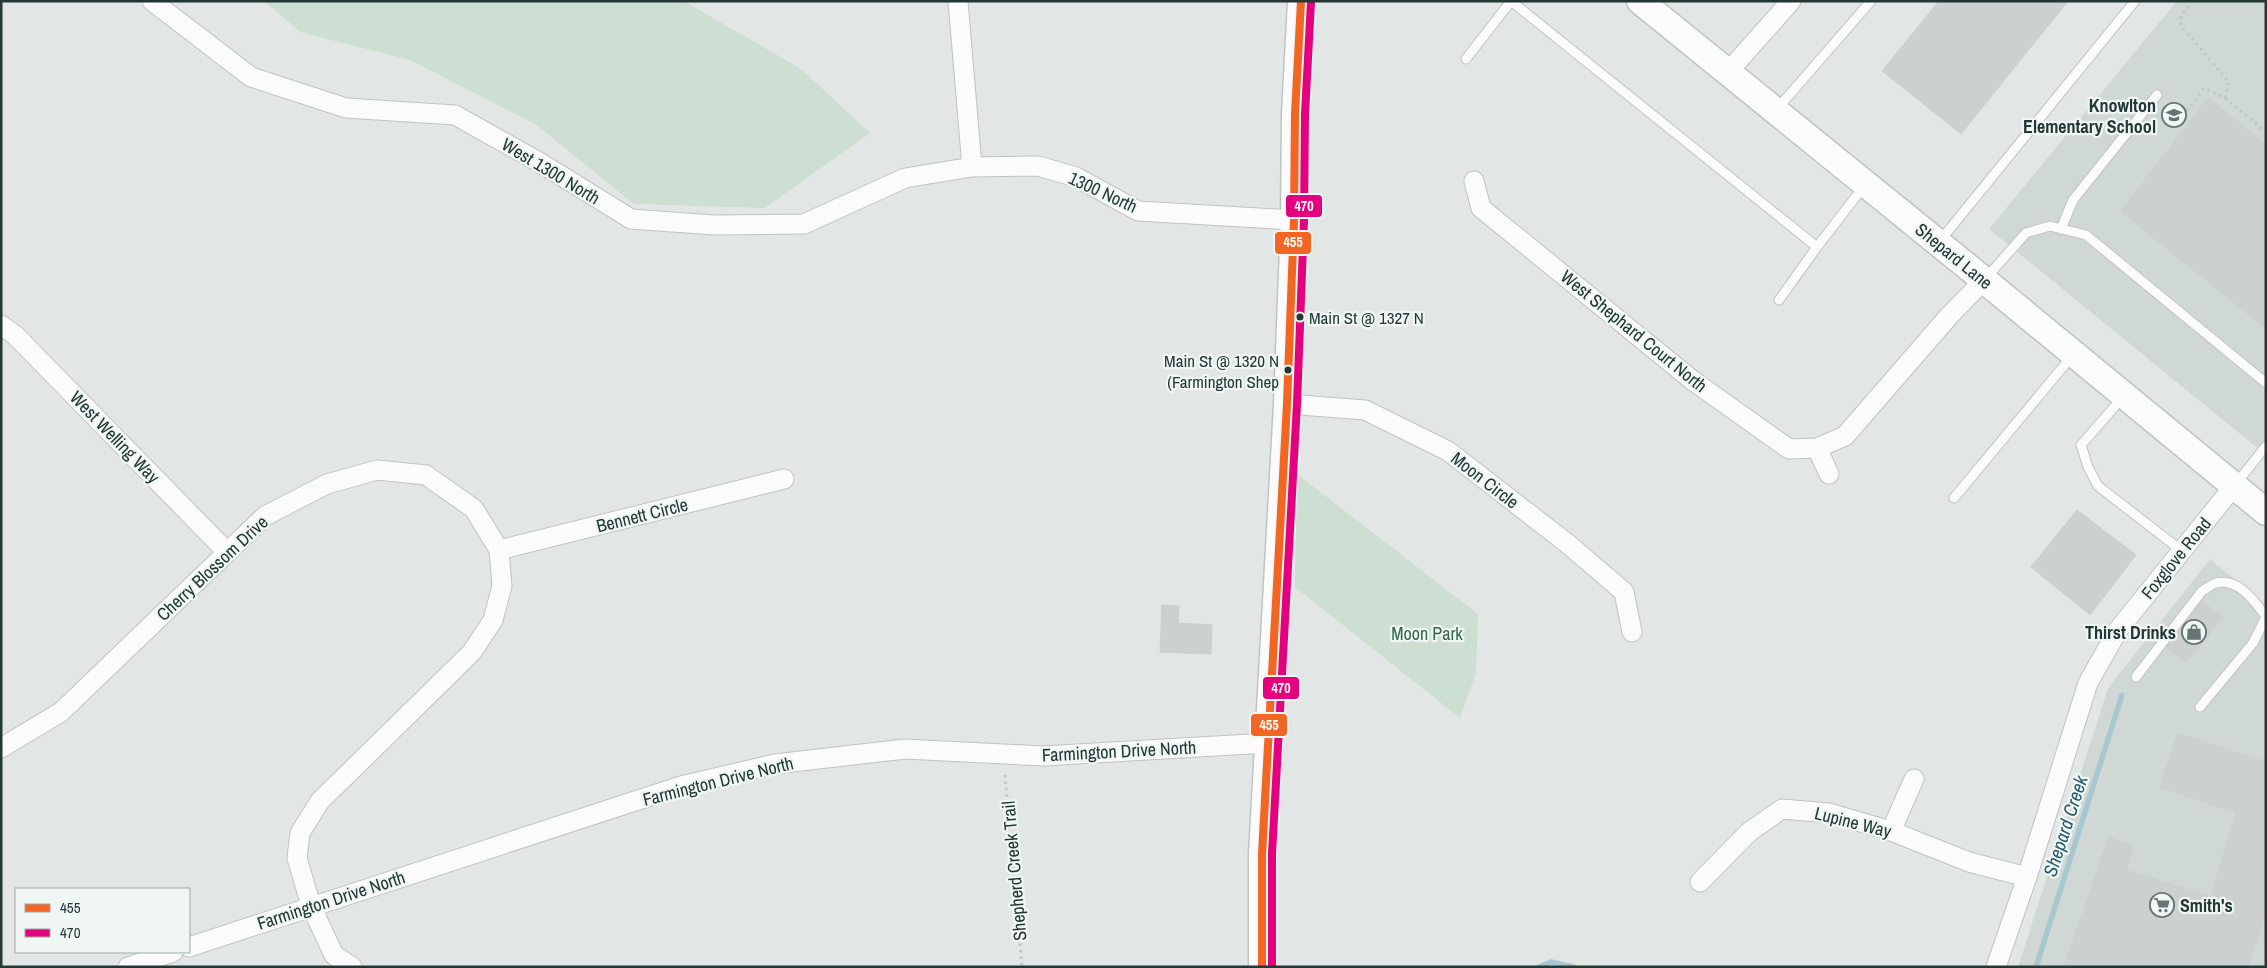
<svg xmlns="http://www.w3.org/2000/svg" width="2267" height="968" viewBox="0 0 2267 968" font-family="'Archivo Narrow',sans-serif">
	<rect width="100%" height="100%" fill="#e2e7e5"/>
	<path fill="#d0d8d5" d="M2177,1H2266V455L1989,229Z
		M2210,559L2266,605V967H2018L2108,688Z"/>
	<path fill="#cdded3" d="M264,1H684L801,69L870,133L765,208L634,204L535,124L410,60L300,32Z
		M1297,474L1478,614L1476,673L1460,718L1295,587Z"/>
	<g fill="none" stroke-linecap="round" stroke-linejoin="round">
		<path stroke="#a7c8d1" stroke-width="5.5" d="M1539,967L1551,962L1574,967
			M2036,967L2122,695"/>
	</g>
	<path fill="#ccd0cf" stroke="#cbcfce" d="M1939,1H2068L1961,134L1882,71Z
		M2208,98L2266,145V329L2121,211Z
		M2077,510L2136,555L2090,615L2031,567Z
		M2202,601L2223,618L2186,662L2167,647Z
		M1162,605L1179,606L1178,623L1212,625L1211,654L1160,652Z
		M2178,733L2266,762V911L2248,967H2064L2109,837L2133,846L2126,870L2211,897L2236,813L2160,787Z"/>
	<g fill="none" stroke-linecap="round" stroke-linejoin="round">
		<defs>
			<path id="lane" d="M1511,1L1817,247L1864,186
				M1466,59L1511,1
				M1777,109L1871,1
				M2061,229L2073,200L2157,95
				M1940,241L2135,1
				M1986,278L2026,233L2050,226L2086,235L2266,383
				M1779,300L1817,247
				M2123,397L2081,445L2088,467L2098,486L2182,551
				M2235,485L2266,446
				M1954,498L2072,356
				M2136,677L2202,591C2206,589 2212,584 2216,583C2239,578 2254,601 2266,616
				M2200,707L2253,643L2266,617"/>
			<path id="street" d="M152,1L251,77L346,108L455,115L539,162L631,219L714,225L804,224L905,178L972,167L1038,166L1076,177L1138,211L1294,220
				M958,1L972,167
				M1728,72L1791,1
				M1474,181L1481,208L1692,380L1789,449L1817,448L1845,436L1949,316L1984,280
				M1,325L15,335L227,552
				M1287,404L1365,410L1448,451L1568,544L1624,592L1632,632
				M1817,448L1829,474
				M499,550L784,479
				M1,748L61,712L265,516L327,484L377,470L426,475L474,509L499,550L502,586L493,620L472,652L320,801L300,833L297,858L311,906L334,955L352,967
				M1891,831L1914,779
				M1700,882L1749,832L1782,809L1829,813L1891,831L1969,862L2027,877
				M189,947L681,786L775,764L905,749L1043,756L1268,743
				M128,967L173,952
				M1996,967L2027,877L2088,683L2118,630L2234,486"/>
			<path id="secondary" d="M1640,1L1984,280L2266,512
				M1262,967V854L1287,404L1294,220L1295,114L1301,1"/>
		</defs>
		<use href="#lane" stroke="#bfc4c2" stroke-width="11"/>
		<use href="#street" stroke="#bfc4c2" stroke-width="21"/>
		<use href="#secondary" stroke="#bec4c2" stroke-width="29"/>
		<path stroke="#c0c7c4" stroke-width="3" stroke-dasharray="2.5 4" stroke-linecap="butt" d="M2193,1L2181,16V26L2229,82L2225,98
			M2187,111L2204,88L2225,98L2266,132
			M1005,775L1022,967"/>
		<use href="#lane" stroke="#fbfbfb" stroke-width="9"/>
		<use href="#street" stroke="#fbfbfb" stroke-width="19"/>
		<use href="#secondary" stroke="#fbfbfb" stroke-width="26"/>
		<defs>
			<path id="bus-1" d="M1262,967V854L1287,404L1294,220L1295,114L1301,1"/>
			<path id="bus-2" d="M1272,967V854L1297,404L1304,220L1305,114L1311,2"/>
		</defs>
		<use href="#bus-1" stroke="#eff6f3" stroke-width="11"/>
		<use href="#bus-2" stroke="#eff6f3" stroke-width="11"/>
		<use href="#bus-1" stroke="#f26522" stroke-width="8"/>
		<use href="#bus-2" stroke="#e5007d" stroke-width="8"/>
	</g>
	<defs>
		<symbol id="school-ring" viewBox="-11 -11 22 22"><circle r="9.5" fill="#eff6f3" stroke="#667571" stroke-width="1.5"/><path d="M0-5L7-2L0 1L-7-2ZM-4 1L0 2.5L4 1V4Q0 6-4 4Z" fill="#667571"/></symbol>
		<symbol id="shop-ring" viewBox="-11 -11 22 22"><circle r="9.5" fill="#eff6f3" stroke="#667571" stroke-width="1.5"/><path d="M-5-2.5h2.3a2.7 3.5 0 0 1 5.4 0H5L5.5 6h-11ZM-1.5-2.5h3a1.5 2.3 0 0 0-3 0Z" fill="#667571"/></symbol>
		<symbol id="supermarket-ring" viewBox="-11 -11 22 22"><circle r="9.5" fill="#eff6f3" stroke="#667571" stroke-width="1.5"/><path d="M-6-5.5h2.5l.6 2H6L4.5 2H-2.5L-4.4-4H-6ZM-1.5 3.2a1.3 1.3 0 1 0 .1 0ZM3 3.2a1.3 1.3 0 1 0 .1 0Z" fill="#667571"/></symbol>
	</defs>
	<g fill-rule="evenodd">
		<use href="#school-ring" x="2160" y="101" width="28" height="28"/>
		<use href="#shop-ring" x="2180" y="618" width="28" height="28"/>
		<use href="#supermarket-ring" x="2148" y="891" width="28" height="28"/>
	</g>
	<g fill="#233733" stroke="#eff6f3" stroke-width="2">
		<circle cx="1300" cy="317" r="4.5"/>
		<circle cx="1288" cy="370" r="4.5"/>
	</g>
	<g text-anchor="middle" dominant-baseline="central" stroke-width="4.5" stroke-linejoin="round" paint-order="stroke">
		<g font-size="17" fill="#233733" stroke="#eff6f3" text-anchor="start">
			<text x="1309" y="317">Main St @ 1327 N</text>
			<text x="1279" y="360" text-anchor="end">Main St @ 1320 N<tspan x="1279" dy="21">(Farmington Shep</tspan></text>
		</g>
		<g font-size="18" font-weight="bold" fill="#233733" stroke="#eff6f3" text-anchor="end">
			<text x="2156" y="105">Knowlton<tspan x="2156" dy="21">Elementary School</tspan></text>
			<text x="2176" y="632">Thirst Drinks</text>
			<text x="2180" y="905" text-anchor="start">Smith's</text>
		</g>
		<g font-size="18" fill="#233733" stroke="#eff6f3">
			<text transform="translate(551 171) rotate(31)">West 1300 North</text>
			<text transform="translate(1103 192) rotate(25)">1300 North</text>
			<text transform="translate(1954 256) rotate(39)">Shepard Lane</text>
			<text transform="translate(1634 331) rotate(39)">West Shephard Court North</text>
			<text transform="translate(115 437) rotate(46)">West Welling Way</text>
			<text transform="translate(1485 480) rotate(38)">Moon Circle</text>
			<text transform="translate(642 515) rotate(-14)">Bennett Circle</text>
			<text transform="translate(2176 558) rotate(-51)">Foxglove Road</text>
			<text transform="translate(212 568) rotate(-43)">Cherry Blossom Drive</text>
			<text transform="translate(1119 751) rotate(-3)">Farmington Drive North</text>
			<text transform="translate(718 781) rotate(-14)">Farmington Drive North</text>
			<text transform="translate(1853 822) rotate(14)">Lupine Way</text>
			<text transform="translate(1014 871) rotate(-95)">Shepherd Creek Trail</text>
			<text transform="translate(331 900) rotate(-18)">Farmington Drive North</text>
		</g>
		<g font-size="18" fill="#32684b" stroke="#eff6f3">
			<text x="1427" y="633">Moon Park</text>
		</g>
		<g font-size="19" font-style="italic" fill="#255a6b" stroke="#eff6f3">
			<text transform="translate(2065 826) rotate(-72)">Shepard Creek</text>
		</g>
	</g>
	<g stroke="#eff6f3" stroke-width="2">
		<rect x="1285" y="194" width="38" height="24" rx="5" fill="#e5007d"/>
		<rect x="1274" y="231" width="38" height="24" rx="5" fill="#f26522"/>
		<rect x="1262" y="676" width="38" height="24" rx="5" fill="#e5007d"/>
		<rect x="1250" y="713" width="38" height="24" rx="5" fill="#f26522"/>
	</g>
	<g font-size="14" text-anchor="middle" font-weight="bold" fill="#fff">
		<text x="1304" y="211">470</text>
		<text x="1293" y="247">455</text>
		<text x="1281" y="693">470</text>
		<text x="1269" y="730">455</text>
	</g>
	<rect width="2267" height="968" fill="none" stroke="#233733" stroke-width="5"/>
	<rect x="15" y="888" width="175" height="65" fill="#eff6f3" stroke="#9daaa6"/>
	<rect x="25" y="904" width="25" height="8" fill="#f26522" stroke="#9daaa6"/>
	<text x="60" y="913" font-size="15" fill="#233733">455</text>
	<rect x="25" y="929" width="25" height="8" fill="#e5007d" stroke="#9daaa6"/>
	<text x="60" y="938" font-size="15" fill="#233733">470</text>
</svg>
